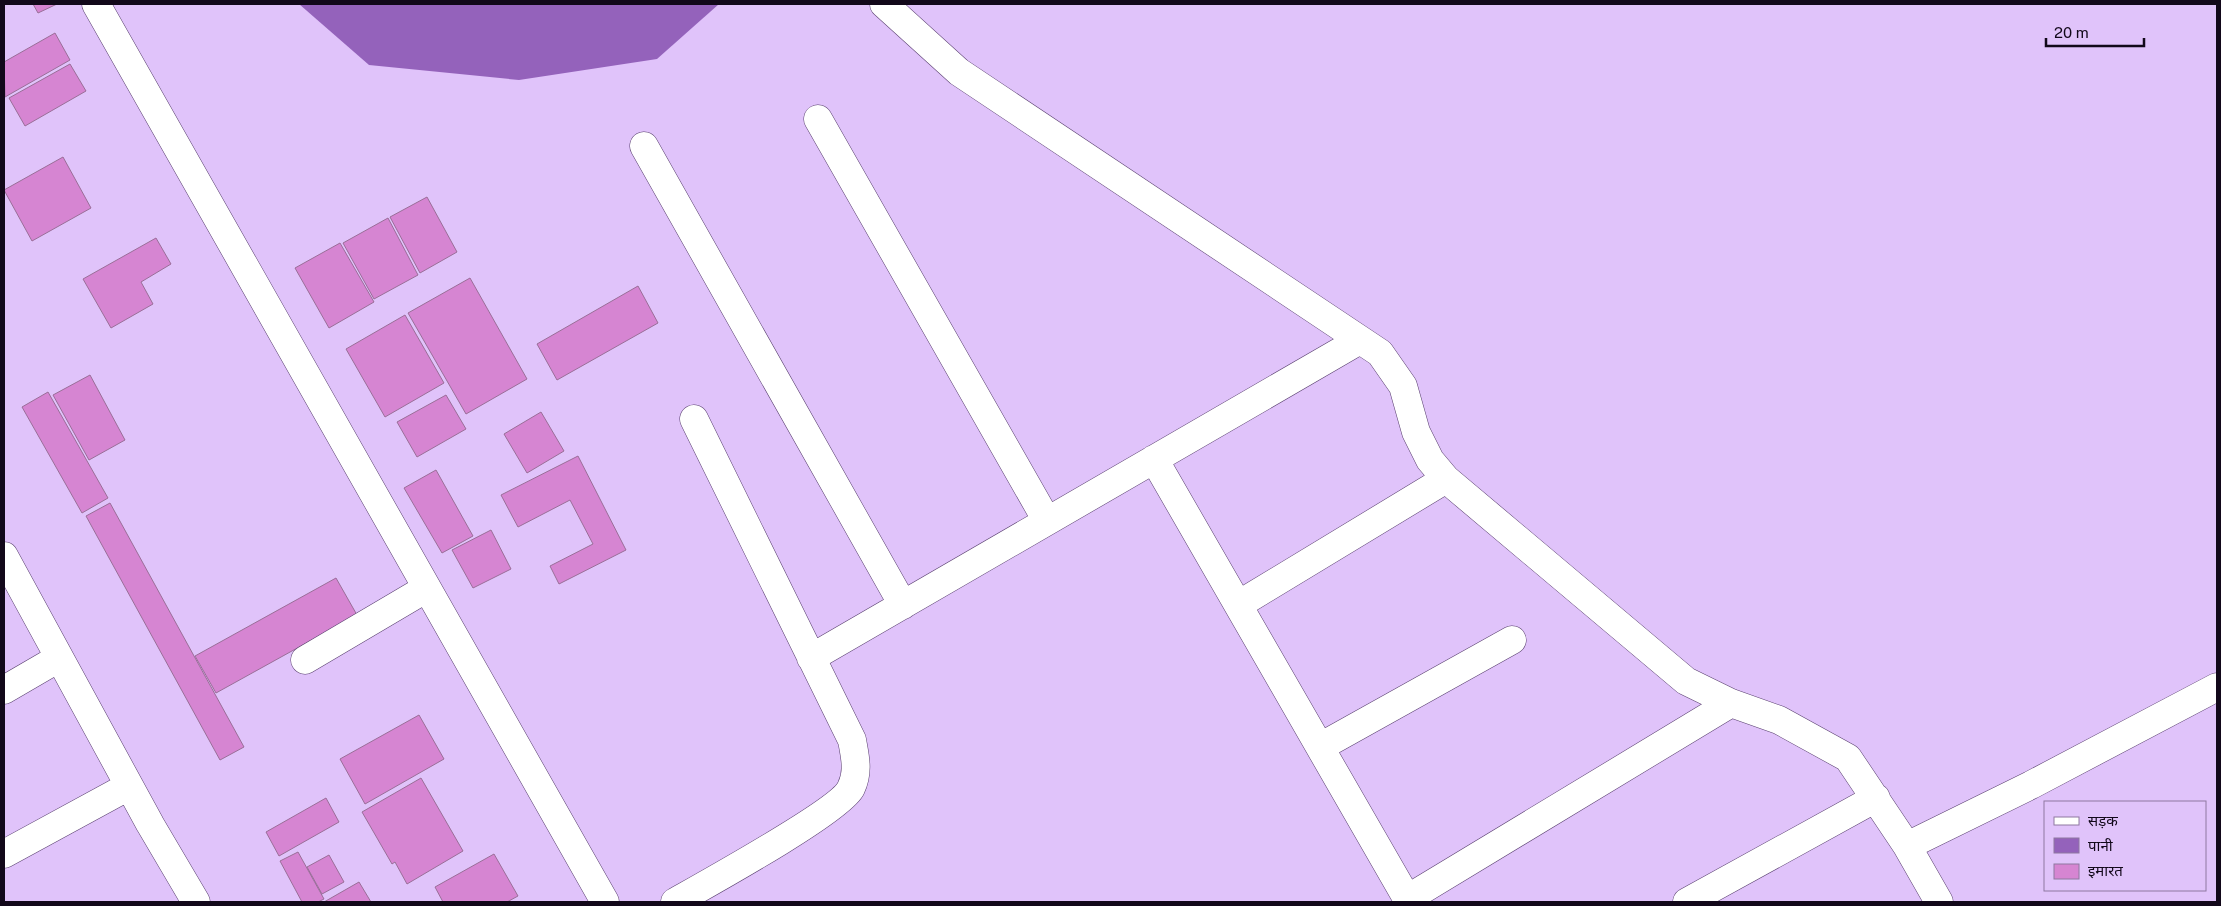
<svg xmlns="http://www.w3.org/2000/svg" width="2221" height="906" viewBox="0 0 2221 906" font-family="'Public Sans','Noto Sans Devanagari',sans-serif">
	<rect width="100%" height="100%" fill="#e0c3fa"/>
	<path fill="#9462bb" d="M299,4H719L657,59L519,80L369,65Z"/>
	<path fill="#d685d2" stroke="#9a6e98" d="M33,4H57L38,13Z
		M55,33L70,60L5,97L4,62Z
		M70,64L86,91L25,126L9,98Z
		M63,157L91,208L32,241L4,190Z
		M427,197L457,252L420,273L390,217Z
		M388,218L418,275L374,299L343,243Z
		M156,238L171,264L141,282L153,304L111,328L83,279Z
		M340,243L374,302L329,328L295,268Z
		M470,278L527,379L466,414L408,313Z
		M638,286L658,323L557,380L537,344Z
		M405,315L444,383L385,417L346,349Z
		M90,375L125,440L89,460L53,395Z
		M48,392L108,498L82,513L22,407Z
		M446,395L466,429L417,457L397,422Z
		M541,412L564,451L527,473L504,434Z
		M578,456L626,550L559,584L550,566L593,544L570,500L518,527L501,495Z
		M436,470L473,536L442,553L404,488Z
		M110,503L244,747L220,760L86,516Z
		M491,530L511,569L473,588L452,550Z
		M336,578L357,615L216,693L195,656Z
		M419,715L444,759L365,804L340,759Z
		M421,778L463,851L407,884L395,862L392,864L362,812Z
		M326,798L339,822L279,856L266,832Z
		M298,852L324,899L318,902H302L280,861Z
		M494,854L518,896L507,902H443L435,887Z
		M329,855L344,882L322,894L307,867Z
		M359,882L371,902H324Z"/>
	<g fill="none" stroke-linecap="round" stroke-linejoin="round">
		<defs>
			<path id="minor" d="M96,4L605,902
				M884,4L959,72L1380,353L1403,386L1416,432L1430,460L1446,479L1686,681L1731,703L1779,720L1848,758L1907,846L1939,902
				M818,119L1047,521
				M644,146L903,605
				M1154,459L1409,902
				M4,556L150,824L196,902
				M1238,605L1446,479
				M811,658L1360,340
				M305,660L427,588
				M4,690L59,658
				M1320,747L1512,640
				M1907,846L2031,785L2217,687
				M4,854L129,786
				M1407,899L1731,703
				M675,902C705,885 841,810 851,788C859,771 855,757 852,740L694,419
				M1687,902L1876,798"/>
		</defs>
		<use href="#minor" stroke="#5a4170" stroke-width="29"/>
		<use href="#minor" stroke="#fff" stroke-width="28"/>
	</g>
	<rect width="2221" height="906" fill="none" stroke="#12081a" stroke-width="10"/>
	<rect x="2044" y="801" width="162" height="90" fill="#e0c3fa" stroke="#8e78a0"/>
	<rect x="2054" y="817" width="25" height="8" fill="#ffffff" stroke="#8e78a0"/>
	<text x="2088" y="826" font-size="15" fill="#12081a">सड़क</text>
	<rect x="2054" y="838" width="25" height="15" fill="#9462bb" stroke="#8e78a0"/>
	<text x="2088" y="851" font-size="15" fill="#12081a">पानी</text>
	<rect x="2054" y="864" width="25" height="15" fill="#d685d2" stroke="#8e78a0"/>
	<text x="2088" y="876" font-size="15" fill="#12081a">इमारत</text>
	<path d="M2046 38v8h98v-8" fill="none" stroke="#12081a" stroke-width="2.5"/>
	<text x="2054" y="38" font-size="15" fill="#12081a" stroke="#e0c3fa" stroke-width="4" paint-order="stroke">20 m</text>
</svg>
